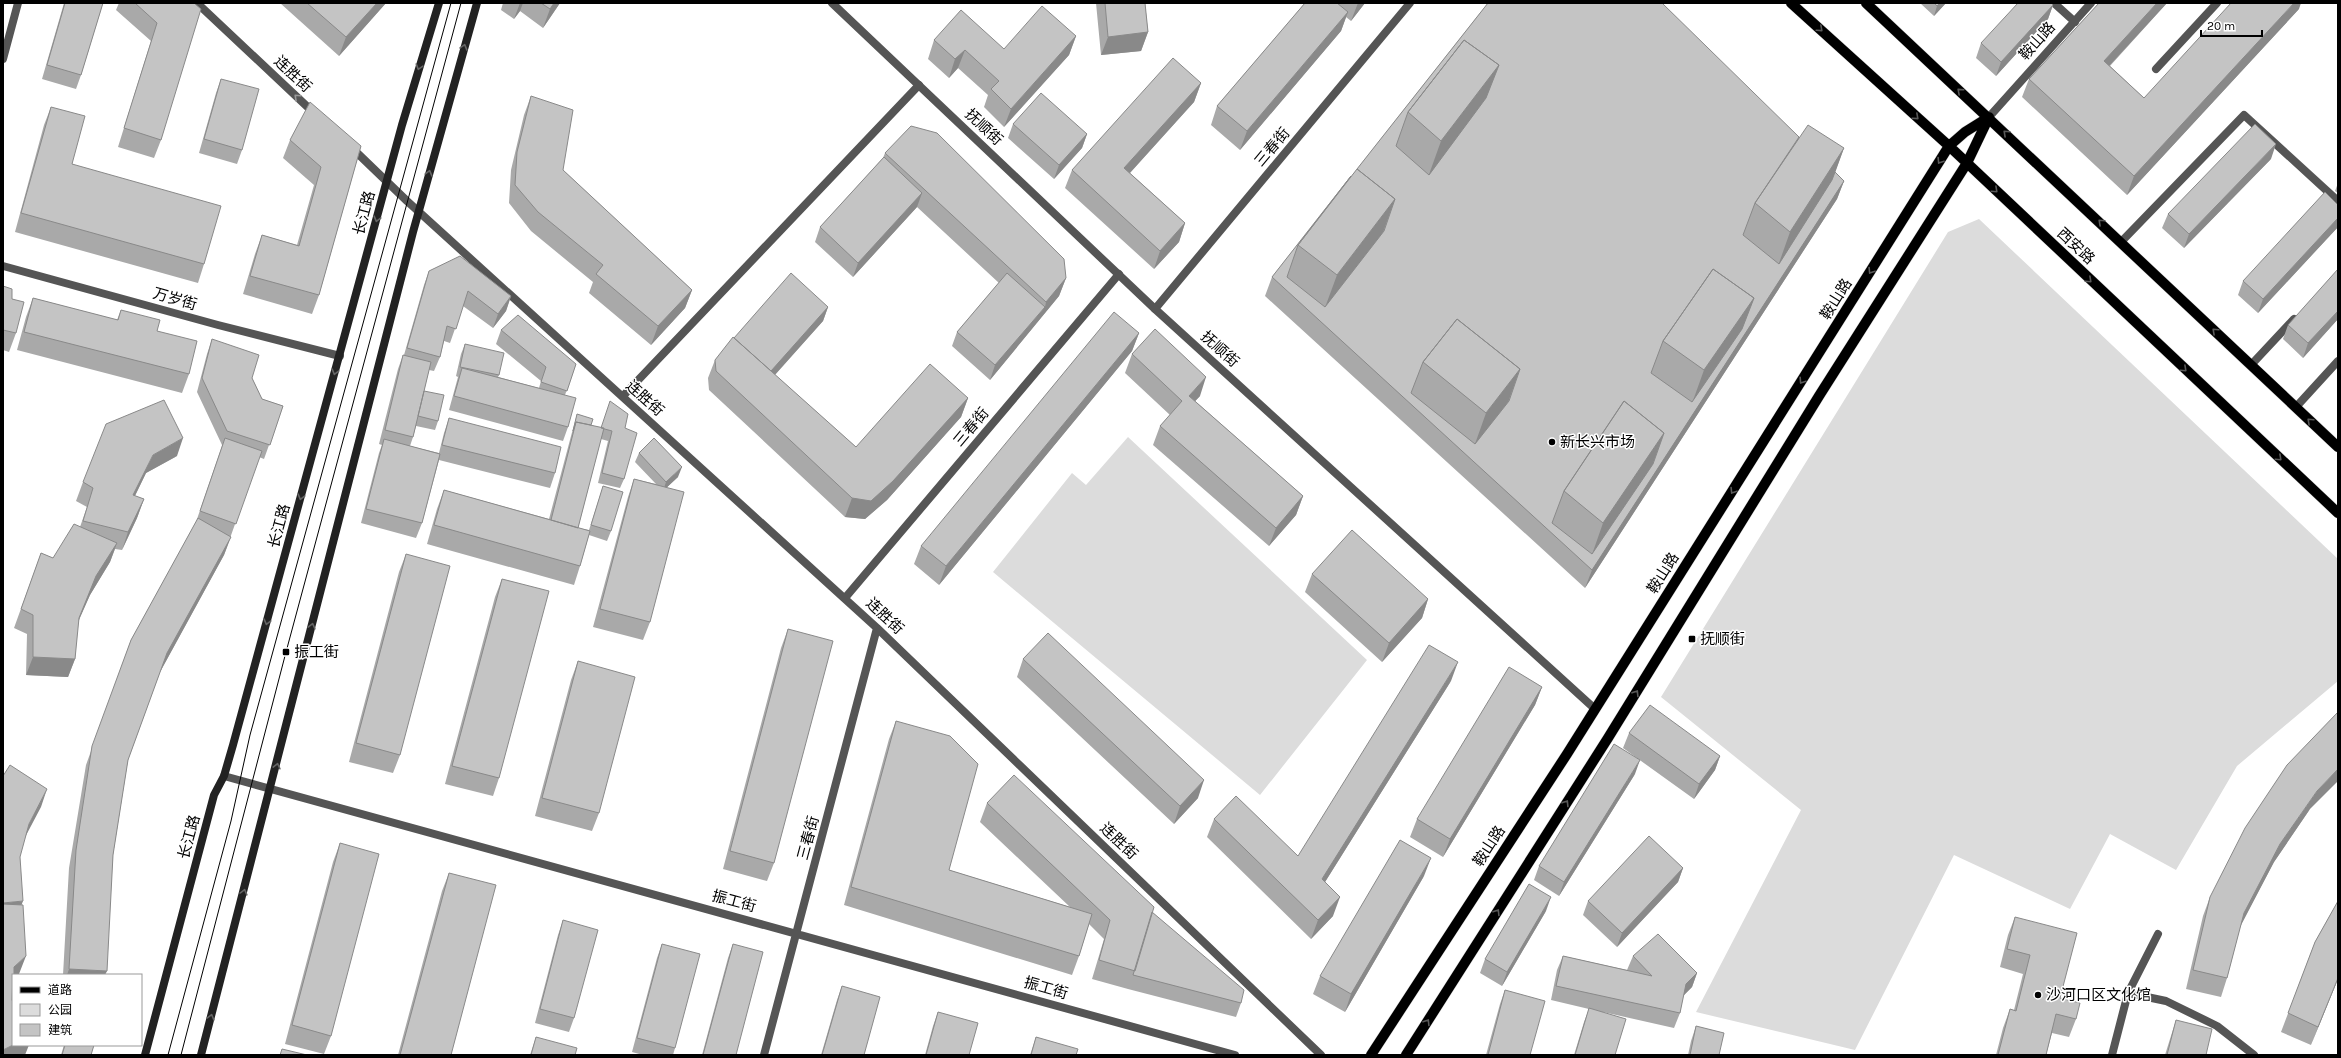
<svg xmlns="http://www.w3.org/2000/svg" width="2341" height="1058" viewBox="0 0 2341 1058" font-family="Karla,'Noto Sans SC',sans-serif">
	<rect width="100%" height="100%" fill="#fff"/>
	<path fill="#dcdcdc" d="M1979,219L2338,559V681L2237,766L2176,870L2110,834L2070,909L1954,855L1855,1050L1696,1012L1801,810L1661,697L1948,232Z
		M1128,437L1367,660L1260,795L993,572L1072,473L1086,485Z"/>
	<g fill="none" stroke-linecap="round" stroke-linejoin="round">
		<defs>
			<path id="primary" d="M1791,3L1949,146L2338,513
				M1866,3L2338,447
				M1371,1055L1567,754L1949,146L1965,132L1989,117
				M1406,1055L1608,738L1819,396L1967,163L1989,117"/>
		</defs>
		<use href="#primary" stroke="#dbdbdb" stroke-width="11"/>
		<path stroke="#555" stroke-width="8" d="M197,3L314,113
			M2054,3L2075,22
			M3,59L18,3
			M2156,69L2217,3
			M1989,117L2091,3
			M352,148L407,201L877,628L1321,1055
			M2121,242L2244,115L2338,201
			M1155,309L1410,3
			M2251,365L2294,319
			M623,396L919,85
			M2296,407L2338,361
			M845,598L1119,274
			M224,776L1235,1055
			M2128,993L2166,1001L2217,1026L2254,1055
			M764,1055L877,628
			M2112,1055L2128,993L2158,934"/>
		<path stroke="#555" stroke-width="8" d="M832,3L1155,309L1595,709
			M3,266L218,325L340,356"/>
		<path stroke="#222" stroke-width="8" d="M145,1055L214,795L224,776L233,745L402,125L439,3
			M201,1055L413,232L477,3"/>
		<use href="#primary" stroke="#000" stroke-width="10"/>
		<path stroke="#000" stroke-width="1" d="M168,1055L231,821L250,735L451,3
			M181,1055L286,652L461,3"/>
	</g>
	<path fill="#a9a9a9" d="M64,3H103L81,75L76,89L42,79Z
		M119,3H194L161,140L154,158L118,147L151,41L116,10Z
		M280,3H386L339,56Z
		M503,3H560L543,28L520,11L514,19L501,10Z
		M1096,3H1145L1148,32L1141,51L1101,55Z
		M1305,3H1365L1351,21L1346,17L1341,31L1240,150L1211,125L1217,106Z
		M1488,3L1799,137L1844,148L1835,172L1844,181L1837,199L1585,588L1265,296L1272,277Z
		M1920,3H1946L1934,16Z
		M2099,3H2167L2110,66L2144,98L2299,9L2127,195L2022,97L2029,79Z
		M2053,5L2048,19L1996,76L1976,58L1981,43Z
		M1076,36L1069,55L1004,127L984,107L988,95L958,68L949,78L928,59L934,40L1004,49Z
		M221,79L242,150L237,164L199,153L216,93Z
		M1201,83L1194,102L1130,173L1185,223L1179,242L1154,269L1065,188L1072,170Z
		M531,96L563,170L692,290L685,308L651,345L589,293L593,282L531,231L509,203L511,170L524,115Z
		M51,107L72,164L204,264L198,283L15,232L44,125Z
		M1013,124L1087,134L1082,148L1054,179L1008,138Z
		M290,140L361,146L319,295L312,314L243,294L255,254L262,235L297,245L314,185L283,158Z
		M885,153L1066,278L1059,296L990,380L952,346L957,332L999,283L917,207L853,277L815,242L820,227L883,158Z
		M2271,159L2184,248L2162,228L2168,214Z
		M2338,183V193L2335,191Z
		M2338,205V227L2258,313L2238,295L2243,281Z
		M2338,270V319L2303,358L2283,339L2288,325Z
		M429,271L511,296L506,311L493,328L463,306L450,343L444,341L440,357L434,371L429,370L424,391L438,421L435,430L416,426L413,437L410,446L439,453L444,433L449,418L555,473L550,488L439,460L422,523L416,538L361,523L379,453L382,445L379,444L398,369L403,355H404L424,285Z
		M3,286L12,299L16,333L9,352L3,350Z
		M33,298L117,320L121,310L157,331L189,374L182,393L17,350L26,317Z
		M828,307L823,321L775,375L856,447L968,398L961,417L887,500L865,519L845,517L709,390L708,378L715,360L734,338Z
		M501,330L576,364L565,395L568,427L563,441L449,410L458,377L456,376L461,354L465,344L499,375L498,377L539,388L541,381L496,344Z
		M1139,333L1132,351L939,585L914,564L921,546Z
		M212,339L252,378L262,399L283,406L264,459L259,457L224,555L160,672L128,760L113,855L105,975H63L69,868L86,765L131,640L196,522L222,446V445L197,392L207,354Z
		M1132,354L1200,396L1195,401L1303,496L1296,515L1269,546L1153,445L1160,426L1170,415L1125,373Z
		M577,414L591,425L601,428H625L624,479L620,488L598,483L608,441L601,439L578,528L589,530L603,486L611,531L607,541L589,535L580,566L574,585L427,544L437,509L444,490L549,519L571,436Z
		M639,453L678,477L667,487L650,622L643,640L593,627L628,497L634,479L656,484L635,462Z
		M177,456L146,473L135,496L144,499L137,518L122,550L115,549L110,562L90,595L78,621L75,659L68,677L26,675L27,634L14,628L41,553L53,558L80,527L87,507L76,501L83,482Z
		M406,554L400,755L393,773L349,762L399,572Z
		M1312,574L1428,599L1422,618L1382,662L1305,592Z
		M502,579L499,778L493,796L445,784L495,597Z
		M788,629L774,863L767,881L723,869L781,648Z
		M1023,659L1198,798L1174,824L1017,677Z
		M578,661L599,813L592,831L535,816L571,680Z
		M1451,681L1325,882L1333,916L1311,939L1207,837L1214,819L1298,856Z
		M1542,687L1535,705L1443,857L1410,837L1417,819Z
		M896,721L949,870L1070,907L980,822L987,803L1152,912L1241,1003L1236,1017L1128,989L1092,979L1104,939L1089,924L1079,956L1072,975L844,905L889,739Z
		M1629,733L1720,756L1715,770L1694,799L1623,748Z
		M1635,774L1559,896L1534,880L1539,866Z
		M2310,809L2274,862L2241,924L2227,978L2221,997L2186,989L2203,916L2210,897Z
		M340,843L331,1036L324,1054L285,1044L333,862Z
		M1683,868L1678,882L1617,947L1583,915L1588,901Z
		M449,873L451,1055H398L442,891Z
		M1424,876L1345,1012L1313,994L1320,976Z
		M2338,901V979L2311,1045L2281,1032L2315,942Z
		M1546,911L1502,986L1480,973L1485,959Z
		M2015,917L2060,998L2076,1019L2069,1037L2052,1033L2046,1055H1996L2003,1028L2010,1009L2014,1010L2023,974L2000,967L2008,935Z
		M563,920L574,1018L569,1032L535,1023L558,935Z
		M662,944L675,1048L673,1055H643L632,1052L657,958Z
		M733,944L736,1055H702L728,958Z
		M1563,956L1627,970L1633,956L1697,973L1692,987L1683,996L1680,1013L1674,1028L1603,1012L1615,1055H1574L1584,1022L1589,1009L1551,1000L1557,970Z
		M842,986L864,1055H821L837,1000Z
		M1505,990L1530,1055H1486L1500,1004Z
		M938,1012L969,1055H925L933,1026Z
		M2176,1020L2206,1055H2165L2170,1039Z
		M1696,1026L1719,1055H1688L1691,1041Z
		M536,1037L575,1055H530Z
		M1036,1037L1076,1055H1030Z
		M64,1045H94L91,1055H61Z"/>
	<path fill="#898989" d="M377,3H386L339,56L346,37Z
		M520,3H523L520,11L514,19Z
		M554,3H560L543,28L550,9Z
		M1358,3H1365L1351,21Z
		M1940,3H1946L1934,16L1937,6Z
		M2157,3H2167L2097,79L2104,61Z
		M2294,3H2301L2299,9L2127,195L2134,176Z
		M2053,5L2048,19L1996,76L2001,62Z
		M1348,12L1341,31L1240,150L1247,131Z
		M1148,32L1141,51L1101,55L1108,37Z
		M1076,36L1069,55L1004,127L1011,109Z
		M965,50L958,68L949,78L955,59Z
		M1499,65L1480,117L1422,194L1441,141Z
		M1201,83L1194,102L1118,186L1124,168Z
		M1087,134L1082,148L1054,179L1059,165Z
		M2276,144L2271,159L2184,248L2189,234Z
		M1844,148L1826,198L1772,283L1790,232Z
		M1844,181L1837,199L1585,588L1592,570L1686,420L1704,370L1754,298Z
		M922,193L917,207L853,277L858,263Z
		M1395,199L1377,249L1320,321L1337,275Z
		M2338,218V227L2258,313L2263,299Z
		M1185,223L1179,242L1154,269L1160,251Z
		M1066,278L1059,296L990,380L995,365L1045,307L1046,302Z
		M692,290L685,308L651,345L658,326Z
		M511,296L506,311L493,328L498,314Z
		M828,307L823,321L763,388L768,374Z
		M2338,311V319L2303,358L2308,343Z
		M1139,333L1132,351L939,585L946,566Z
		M1520,369L1502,419L1470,458L1486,413Z
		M1206,377L1200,396L1182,415L1189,396Z
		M968,398L961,417L887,500L865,519L845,517L852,498Z
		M1664,433L1646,483L1588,566L1603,523Z
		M183,438L177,456L146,473L126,514L133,495L153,455Z
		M682,467L678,477L663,491L666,482Z
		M1303,496L1296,515L1269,546L1276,528Z
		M144,499L137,518L122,550L128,532Z
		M231,537L224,555L160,672L167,653Z
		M117,543L110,562L90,595L72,636L79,618L96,576Z
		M1428,599L1422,618L1382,662L1389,643Z
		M33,657L75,659L68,677L26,675Z
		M1458,662L1451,681L1315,898L1322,879Z
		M1542,687L1535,705L1443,857L1450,839Z
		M1720,756L1715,770L1694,799L1699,784Z
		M1640,760L1635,774L1559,896L1564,882Z
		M2338,769V781L2310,809L2274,862L2238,931L2244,913L2280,844L2317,791Z
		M1204,780L1198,798L1174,824L1180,806Z
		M47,789L41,807L22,843L29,824Z
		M1431,858L1424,876L1345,1012L1351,994Z
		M1683,868L1678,882L1617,947L1622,933Z
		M1340,897L1333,916L1311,939L1318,920Z
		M1551,897L1546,911L1502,986L1507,972Z
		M23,901L16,920L3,921V903Z
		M26,956L19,974L18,975H13L14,967Z
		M69,969L107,971L105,975H67Z
		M1697,973L1692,987L1681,998L1686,984Z
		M2338,978V979L2311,1045L2318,1027Z
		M13,1045H29L25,1055H3V1050Z"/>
	<path fill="#c4c4c4" stroke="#898989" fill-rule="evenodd" d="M65,3H103L81,75L47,65Z
		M135,3H194L201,9L161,140L124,128L157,23Z
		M307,3H377L346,37Z
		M541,3H554L550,9Z
		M1105,3H1145L1148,32L1108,37Z
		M1305,3H1337L1348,12L1247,131L1217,106Z
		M1488,3H1662L1799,137L1755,203L1743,235L1779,264L1832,180L1835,172L1844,181L1592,570L1272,277L1351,176L1298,245L1287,277L1325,307L1384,231L1395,199L1357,169ZM1464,40L1499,65L1486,98L1429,175L1396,146L1408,112ZM1713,269L1754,298L1742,329L1692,402L1651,373L1663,341ZM1457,319L1520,369L1509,401L1475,444L1411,393L1423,362ZM1624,401L1664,433L1653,464L1592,554L1552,523L1564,491Z
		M1934,3H1940L1937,6Z
		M2018,3H2051L2053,5L2001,62L1981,43Z
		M2099,3H2157L2104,61L2144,98L2231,3H2294L2134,176L2029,79Z
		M1042,6L1076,36L1011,109L991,89L999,81L965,50L955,59L934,40L961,10L1004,49Z
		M1464,40L1499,65L1441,141L1408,112Z
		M1173,58L1201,83L1124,168L1185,223L1160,251L1072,170Z
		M221,79L259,89L242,150L204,139Z
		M1041,93L1087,134L1059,165L1013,124Z
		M531,96L573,110L563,170L692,290L658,326L596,274L603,265L538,212L515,185L517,152Z
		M310,102L361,146L319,295L250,276L262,235L299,246L321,167L290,140Z
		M51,107L85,116L72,164L221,206L204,264L21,213Z
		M2255,124L2276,144L2189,234L2168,214Z
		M1808,125L1844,148L1790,232L1755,203Z
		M911,126L937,133L1064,259L1066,278L1046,302L885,153Z
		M884,157L922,193L858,263L820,227Z
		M1357,169L1395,199L1337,275L1298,245Z
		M2325,192L2338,205V218L2263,299L2243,281Z
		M460,256L511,296L498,314L468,291L456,329L447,326L440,357L407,348L429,271Z
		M1713,269L1754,298L1704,370L1663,341Z
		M2338,269V311L2308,343L2288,325Z
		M791,273L828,307L771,371L734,338Z
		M1007,273L1045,307L995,365L957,332Z
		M3,286L12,289V299L24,302L16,333L3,330Z
		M33,298L118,320L121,310L160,320L157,331L197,341L189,374L24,332Z
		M1114,312L1139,333L946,566L921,546Z
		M518,315L576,364L567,391L541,382L546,367L501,330Z
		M1457,319L1520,369L1486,413L1423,362Z
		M1155,329L1206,377L1189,396L1303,496L1276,528L1160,426L1182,401L1132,354Z
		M733,337L856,447L930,364L968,398L893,481L871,501L852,498L716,371L715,360Z
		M212,339L259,355L252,378L262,399L283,406L270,445L227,431L202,378Z
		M465,344L504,353L499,375L460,367Z
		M403,355L431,362L413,437L385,430Z
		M462,368L576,398L568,427L454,396Z
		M424,391L444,395L438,421L418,416Z
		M164,400L183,438L153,455L133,495L144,499L128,532L83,521L93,488L83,482L106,424Z
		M610,401L628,414L625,428L637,433L624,479L602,473L612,431L601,428Z
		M1624,401L1664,433L1603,523L1564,491Z
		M577,414L593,419L591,425L576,422L573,431Z
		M449,418L561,447L555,473L442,445Z
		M576,422L604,428L578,528L551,520Z
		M225,438L262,451L236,524L200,511Z
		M654,438L682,467L666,482L639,453Z
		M384,439L440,454L422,523L366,509Z
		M634,479L684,492L650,622L600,609Z
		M603,486L623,492L611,531L591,525Z
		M444,490L590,531L580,566L434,525Z
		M198,518L231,537L167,653L128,760L113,855L107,971L69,969L76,850L92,746L131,640Z
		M74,524L117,543L96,576L79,618L75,659L33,657V615L21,609L41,553L53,558Z
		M1352,530L1428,599L1389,643L1312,574Z
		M406,554L450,566L400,755L356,743Z
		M502,579L549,591L499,778L452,766Z
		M788,629L833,641L774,863L730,851Z
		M1048,633L1204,780L1180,806L1023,659Z
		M1429,645L1458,662L1322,879L1340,897L1318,920L1214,819L1236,796L1298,856Z
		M578,661L635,677L599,813L542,798Z
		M1509,667L1542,687L1450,839L1417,819Z
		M1650,705L1720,756L1699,784L1629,733Z
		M2338,712V769L2317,791L2280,844L2244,913L2227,978L2193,970L2210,897L2245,828L2287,765Z
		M896,721L950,736L978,764L949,870L1092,914L1079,956L851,887Z
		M1614,744L1640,760L1564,882L1539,866Z
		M10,765L47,789L29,824L20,857L23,901L3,903V776Z
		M1014,775L1154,907L1135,971L1099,960L1110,920L987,803Z
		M1649,836L1683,868L1622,933L1588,901Z
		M1400,840L1431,858L1351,994L1320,976Z
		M340,843L379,854L331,1036L292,1025Z
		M449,873L496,885L451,1055H400Z
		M1529,884L1551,897L1507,972L1485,959Z
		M2338,901V978L2318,1027L2288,1013L2315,942Z
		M3,904L23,905L26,956L14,967V975H13L12,1000L13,1002V1045L3,1050Z
		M1152,912L1244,990L1241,1003L1133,975Z
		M2015,917L2077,933L2060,998L2080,1003L2076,1019L2056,1014L2046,1055H1998L2010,1009L2016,1011L2030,955L2007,949Z
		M563,920L598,930L574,1018L540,1009Z
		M1658,934L1697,973L1686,984L1680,1013L1556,986L1563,956L1652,976L1633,956Z
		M662,944L700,954L675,1048L637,1038Z
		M733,944L763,952L736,1055H703Z
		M842,986L880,997L864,1055H822Z
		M1505,990L1545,1001L1530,1055H1488Z
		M1589,1008L1626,1019L1615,1055H1575Z
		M938,1012L978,1023L969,1055H926Z
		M2176,1020L2212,1029L2206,1055H2167Z
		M1696,1026L1724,1033L1719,1055H1690Z
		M536,1037L577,1048L575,1055H531Z
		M1036,1037L1078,1049L1076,1055H1031Z
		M65,1045H94L91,1055H62Z
		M282,1049L307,1055H280Z"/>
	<defs><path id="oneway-chevron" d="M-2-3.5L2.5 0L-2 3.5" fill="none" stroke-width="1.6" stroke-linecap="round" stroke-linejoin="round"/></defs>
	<g stroke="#595959">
		<use href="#oneway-chevron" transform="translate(1820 29) rotate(42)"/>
		<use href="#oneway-chevron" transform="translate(1960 91) rotate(-138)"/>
		<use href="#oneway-chevron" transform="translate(1916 117) rotate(42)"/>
		<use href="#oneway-chevron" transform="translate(2006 133) rotate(-137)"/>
		<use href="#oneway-chevron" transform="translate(1940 161) rotate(122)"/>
		<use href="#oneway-chevron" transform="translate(1995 190) rotate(43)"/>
		<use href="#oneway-chevron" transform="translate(2101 222) rotate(-137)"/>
		<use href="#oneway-chevron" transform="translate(1871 271) rotate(122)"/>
		<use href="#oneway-chevron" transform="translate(2089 280) rotate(43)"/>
		<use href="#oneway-chevron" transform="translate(2215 331) rotate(-137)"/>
		<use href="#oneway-chevron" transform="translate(2184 369) rotate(43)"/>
		<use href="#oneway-chevron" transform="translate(1802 381) rotate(123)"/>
		<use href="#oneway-chevron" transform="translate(2310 421) rotate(-137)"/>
		<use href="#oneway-chevron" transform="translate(2279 458) rotate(43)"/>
		<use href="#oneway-chevron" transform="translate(1733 491) rotate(122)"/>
		<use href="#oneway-chevron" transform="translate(1636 693) rotate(-58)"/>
		<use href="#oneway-chevron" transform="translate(1566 803) rotate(-58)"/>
		<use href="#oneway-chevron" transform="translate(1497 912) rotate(-58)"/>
		<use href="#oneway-chevron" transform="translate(1427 1022) rotate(-58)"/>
	</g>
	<g stroke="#646464">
		<use href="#oneway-chevron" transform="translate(464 47) rotate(-74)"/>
		<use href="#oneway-chevron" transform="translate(419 67) rotate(107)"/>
		<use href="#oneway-chevron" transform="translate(429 173) rotate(-75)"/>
		<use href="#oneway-chevron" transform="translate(377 219) rotate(105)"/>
		<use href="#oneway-chevron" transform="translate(335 372) rotate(105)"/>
		<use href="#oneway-chevron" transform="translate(301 497) rotate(105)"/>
		<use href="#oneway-chevron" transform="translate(267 622) rotate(105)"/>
		<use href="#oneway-chevron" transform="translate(312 626) rotate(-76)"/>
		<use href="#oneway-chevron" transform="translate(277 766) rotate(-76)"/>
		<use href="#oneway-chevron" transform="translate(244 892) rotate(-75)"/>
		<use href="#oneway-chevron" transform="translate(211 1017) rotate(-75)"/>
	</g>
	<use stroke="#999" href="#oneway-chevron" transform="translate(297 97) rotate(-137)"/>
	<g fill="#000" stroke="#fff" stroke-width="1.5">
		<circle cx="1552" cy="442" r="4"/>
		<rect x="1688" y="635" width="8" height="8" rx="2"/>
		<rect x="282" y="648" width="8" height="8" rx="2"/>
		<circle cx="2038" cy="995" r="4"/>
	</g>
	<g text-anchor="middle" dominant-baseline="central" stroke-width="3" stroke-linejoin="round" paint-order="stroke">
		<g font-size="15" fill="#000" stroke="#fff">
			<text transform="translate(2037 41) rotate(-48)">鞍山路</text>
			<text transform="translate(293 74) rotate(43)">连胜街</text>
			<text transform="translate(984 127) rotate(43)">抚顺街</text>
			<text transform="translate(1272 147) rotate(-50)">三春街</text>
			<text transform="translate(364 213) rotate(-75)">长江路</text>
			<text transform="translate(2076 246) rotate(43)">西安路</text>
			<text transform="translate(175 299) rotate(16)">万岁街</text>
			<text transform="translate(1836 299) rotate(-58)">鞍山路</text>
			<text transform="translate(1220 349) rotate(42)">抚顺街</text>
			<text transform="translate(645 398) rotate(42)">连胜街</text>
			<text transform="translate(971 427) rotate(-50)">三春街</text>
			<text transform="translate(279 526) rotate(-75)">长江路</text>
			<text transform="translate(1663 573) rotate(-58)">鞍山路</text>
			<text transform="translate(885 616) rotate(43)">连胜街</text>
			<text transform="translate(189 837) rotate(-75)">长江路</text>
			<text transform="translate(808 838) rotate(-75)">三春街</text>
			<text transform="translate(1119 841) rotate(44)">连胜街</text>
			<text transform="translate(1489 846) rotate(-57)">鞍山路</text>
			<text transform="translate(734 901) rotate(15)">振工街</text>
			<text transform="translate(1046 988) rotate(16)">振工街</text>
		</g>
		<g font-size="15" fill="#000" stroke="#fff" text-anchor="start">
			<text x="1560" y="442">新长兴市场</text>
			<text x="1700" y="639">抚顺街</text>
			<text x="294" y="652">振工街</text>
			<text x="2046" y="995">沙河口区文化馆</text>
		</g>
	</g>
	<rect width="2341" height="1058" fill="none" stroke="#000000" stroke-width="8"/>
	<rect x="12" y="974" width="130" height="72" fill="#ffffff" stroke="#999999"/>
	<rect x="20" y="987" width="20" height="6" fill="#000000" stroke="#999999"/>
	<text x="48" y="994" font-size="12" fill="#000000">道路</text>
	<rect x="20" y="1004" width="20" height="12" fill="#dcdcdc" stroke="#999999"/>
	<text x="48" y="1014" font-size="12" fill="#000000">公园</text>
	<rect x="20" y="1024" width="20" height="12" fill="#c4c4c4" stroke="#999999"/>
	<text x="48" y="1034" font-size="12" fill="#000000">建筑</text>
	<path d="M2201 30v6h61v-6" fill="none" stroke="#000000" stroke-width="2"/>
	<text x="2207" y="30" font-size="12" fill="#000000" stroke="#ffffff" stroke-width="3" paint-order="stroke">20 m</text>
</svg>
